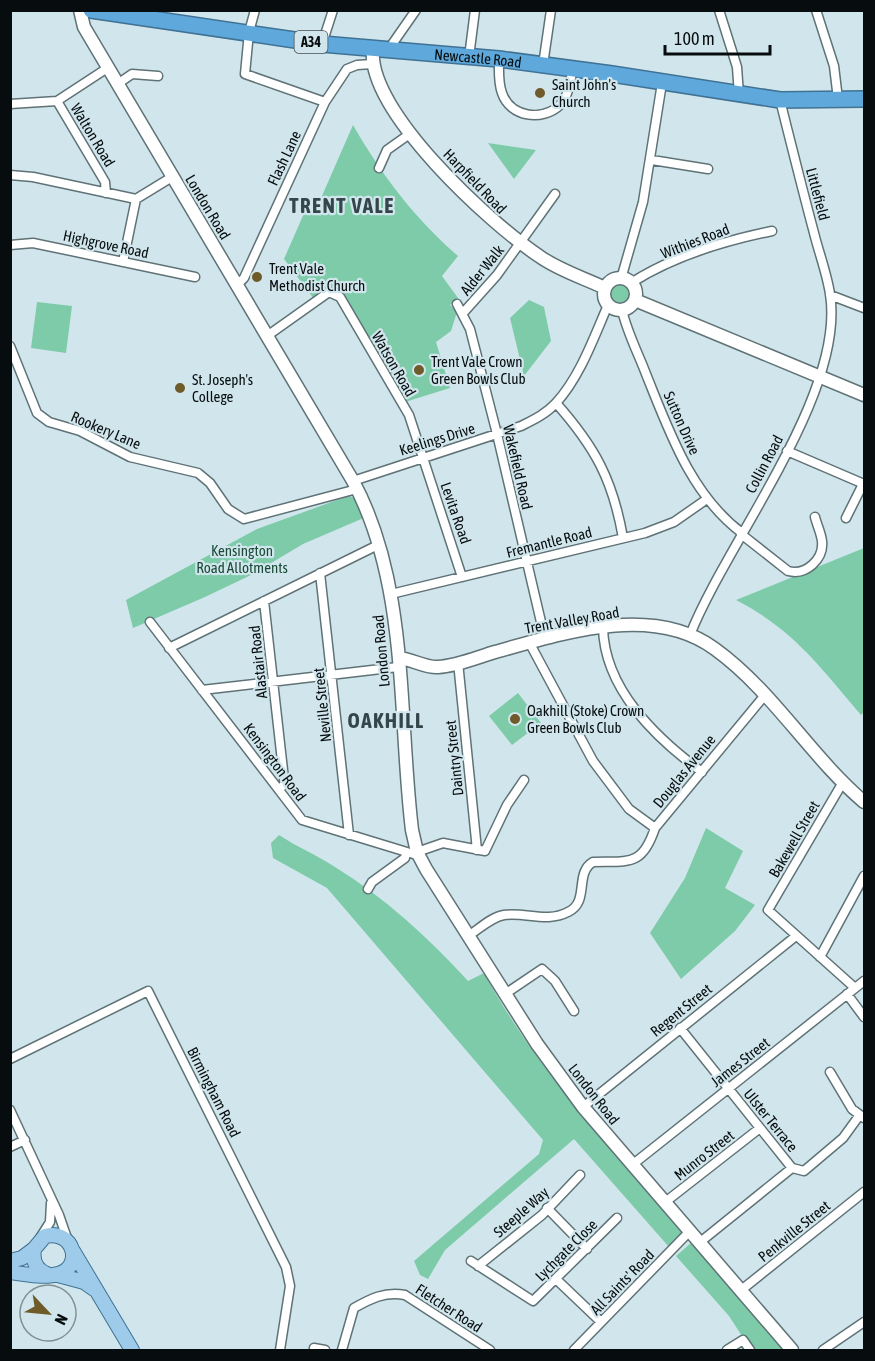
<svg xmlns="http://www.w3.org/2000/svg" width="875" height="1361" viewBox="0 0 875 1361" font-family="'Asap Condensed',sans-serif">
	<rect width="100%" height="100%" fill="#d1e6ec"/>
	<path fill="#7dcba9" d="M353,125C381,174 415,219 458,256L442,276L458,298L450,305L457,312L451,331L436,342L450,388L405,402L340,291L329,288L314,299L284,259L309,202L318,205Z
		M488,143L536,150L514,179Z
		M609 294a11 11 0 1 1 22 0a11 11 0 1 1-22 0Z
		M529,300L544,307L551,341L524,376L510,318Z
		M37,302L72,306L66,353L31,348Z
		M348,496L356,498L366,517L303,544L251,575L205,597L133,628L126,600L257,529Z
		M864,548V712L861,715C820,667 794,630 736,600Z
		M518,693L541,723L512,745L489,716Z
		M706,828L743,851L725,888L755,905L735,931L681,979L650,933L685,878Z
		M279,835C297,847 317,855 335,867C385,898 429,938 468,981L484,973C536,1069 612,1150 682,1233L669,1247L574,1139L445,1250L428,1279L420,1275L414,1261L539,1154L543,1140L327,888L273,858L271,843Z
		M692,1242L786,1350H751L729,1316L676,1256Z"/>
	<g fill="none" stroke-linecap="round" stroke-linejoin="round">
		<defs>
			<path id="street" d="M255,10L249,32L245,74L325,102
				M719,10L737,67L739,95
				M816,10L834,66L838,99
				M322,44L333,10
				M392,51L393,43L416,10
				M469,57L475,10
				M499,59C499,70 498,83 502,93C510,117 542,122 560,105C569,96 570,80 573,69
				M543,65L551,10
				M119,83L132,74L158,76
				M57,101L109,67
				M10,104L57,101L105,182L106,193
				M652,160L708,169
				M379,168L387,150L411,133
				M10,175L33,177L136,199
				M10,245L33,243L195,277
				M123,262L136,199L172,177
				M621,279L643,202L662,83
				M631,283C673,256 723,241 772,231
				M238,284L244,278L325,102L347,69L357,65L373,64
				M830,295L864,308
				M457,304L470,329L497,434L545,639
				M622,310C627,332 638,353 646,374C669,431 691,495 742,533
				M463,313L497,275L555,194
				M267,336L329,292L340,297L409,415L462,577
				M10,346L37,413L49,422L80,431L130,457L198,473L210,483L228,509L244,519L357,489
				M556,403C595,447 613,480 623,538
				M787,451L864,484
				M353,481L521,426C533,420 546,414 556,403C580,377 594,337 608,305
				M846,518L863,484
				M741,534L788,571C806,576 824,559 822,541C821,533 817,525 815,517
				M320,573L349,835
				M391,594L645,533L674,522L707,499
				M264,601L284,779L285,784L279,789
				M150,622L302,820L420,856
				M603,627C604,689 656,738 702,772
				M690,635C727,541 846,394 830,294C827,274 819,253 814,233C802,188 791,144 780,100
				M529,642L593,761L629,809L655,828L765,695
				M169,648L380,544
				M458,662L477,850
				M202,690L398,667
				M843,782L768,910L855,988
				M417,852L443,843L485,851L507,805L524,780
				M368,889L372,882L405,858L406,853
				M468,936C478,930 491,917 504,915C526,912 547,923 568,912C590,902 574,873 593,862C629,861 642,867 655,828
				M820,957L864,876
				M505,994L542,969L555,981L574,1011
				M847,994L864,1017
				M680,1028L792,1168
				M10,1059L148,991L286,1267L290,1286L280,1350
				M830,1072L852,1109L864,1118
				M583,1107L796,936
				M10,1110L59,1215L68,1241
				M10,1147L25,1140
				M632,1165L864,981
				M664,1203L760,1128
				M547,1208L587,1249
				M40,1238L50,1222L51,1203
				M699,1243L792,1168L804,1171L843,1138L859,1116
				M471,1261L533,1301L617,1218
				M478,1266L542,1215L580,1175
				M557,1280L601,1322
				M740,1291L864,1192
				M314,1348L325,1350
				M342,1350L354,1308C370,1299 385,1291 405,1295L490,1350
				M574,1350L689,1232
				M727,1350L743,1340L750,1350
				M823,1350L864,1322"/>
			<path id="secondary" d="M80,10L84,27L353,481C409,585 398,715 412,830L417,852L426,869L537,1044L583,1107L792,1350
				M373,50C367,111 491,224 539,256C558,270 584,278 605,288
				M604 294a16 16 0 1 1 32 0a16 16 0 1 1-32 0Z
				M635,300L864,395
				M399,658C412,659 425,668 438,667C457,666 478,657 495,652C563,633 653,603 715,649C773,691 810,756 864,802"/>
			<path id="primary" d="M73,1251L132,1350
				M10,1261L22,1258L34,1249
				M10,1272C24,1274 45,1278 58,1274C84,1267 74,1229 45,1236L34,1249C32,1261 36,1270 47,1274
				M58,1275L84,1282L94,1289"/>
			<g id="highway">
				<path id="s1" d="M91,10L322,44L499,59L612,74L780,100L864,99"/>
			</g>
		</defs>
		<use href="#street" stroke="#5f7276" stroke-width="11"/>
		<use href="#secondary" stroke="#5f7276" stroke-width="15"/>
		<use href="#primary" stroke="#407294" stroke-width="16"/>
		<use href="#highway" stroke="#407294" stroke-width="18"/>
		<use href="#street" stroke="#fff" stroke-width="8"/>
		<use href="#secondary" stroke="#fff" stroke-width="12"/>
		<use href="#primary" stroke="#9ecbea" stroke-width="14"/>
		<use href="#highway" stroke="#5ea8dc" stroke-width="15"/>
	</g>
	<g fill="#6e5b29" stroke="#d1e6ec" stroke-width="2">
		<circle cx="540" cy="93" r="6"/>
		<circle cx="257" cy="277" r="6"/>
		<circle cx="419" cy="370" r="6"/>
		<circle cx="180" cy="388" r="6"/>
		<circle cx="515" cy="719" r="6"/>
	</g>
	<g text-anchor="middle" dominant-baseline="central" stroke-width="4.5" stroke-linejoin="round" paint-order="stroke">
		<rect fill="#d1e6ec" stroke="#444e51" stroke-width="1.5" x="294.5" y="31" width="33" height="22" rx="4.5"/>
		<g font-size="14" font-weight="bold" fill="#070d0f">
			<text x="311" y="42">A34</text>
		</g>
		<g font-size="15" fill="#070d0f" stroke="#d1e6ec">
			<text stroke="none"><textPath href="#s1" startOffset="390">Newcastle Road</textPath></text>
			<text transform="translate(93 135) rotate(59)">Walton Road</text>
			<text transform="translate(284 158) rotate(-65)">Flash Lane</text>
			<text transform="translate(475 181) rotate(46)">Harpfield Road</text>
			<text transform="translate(818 194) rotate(75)">Littlefield</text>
			<text transform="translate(208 207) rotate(59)">London Road</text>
			<text transform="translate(695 241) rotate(-21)">Withies Road</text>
			<text transform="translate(106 244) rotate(12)">Highgrove Road</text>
			<text transform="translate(482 270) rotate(-51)">Alder Walk</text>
			<text transform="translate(394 364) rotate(60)">Watson Road</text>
			<text transform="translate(682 423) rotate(66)">Sutton Drive</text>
			<text transform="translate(106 430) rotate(23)">Rookery Lane</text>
			<text transform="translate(437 439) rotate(-17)">Keelings Drive</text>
			<text transform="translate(764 464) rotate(-62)">Collin Road</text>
			<text transform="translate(518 467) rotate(77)">Wakefield Road</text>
			<text transform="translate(456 513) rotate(71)">Levita Road</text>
			<text transform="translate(549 542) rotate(-14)">Fremantle Road</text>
			<text transform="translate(572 620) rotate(-10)">Trent Valley Road</text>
			<text transform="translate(381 651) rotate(-95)">London Road</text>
			<text transform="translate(258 662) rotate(-96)">Alastair Road</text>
			<text transform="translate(322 705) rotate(-96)">Neville Street</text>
			<text transform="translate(454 758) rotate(-96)">Daintry Street</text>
			<text transform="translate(275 762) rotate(53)">Kensington Road</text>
			<text transform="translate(684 771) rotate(-51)">Douglas Avenue</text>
			<text transform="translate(794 839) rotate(-60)">Bakewell Street</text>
			<text transform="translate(681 1010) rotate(-39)">Regent Street</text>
			<text transform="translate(740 1062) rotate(-38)">James Street</text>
			<text transform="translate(214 1092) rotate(63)">Birmingham Road</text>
			<text transform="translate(594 1094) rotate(52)">London Road</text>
			<text transform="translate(771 1120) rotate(51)">Ulster Terrace</text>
			<text transform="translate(704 1155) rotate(-38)">Munro Street</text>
			<text transform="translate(521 1212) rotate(-41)">Steeple Way</text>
			<text transform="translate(794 1231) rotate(-39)">Penkville Street</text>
			<text transform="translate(566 1250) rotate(-45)">Lychgate Close</text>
			<text transform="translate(622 1282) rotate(-46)">All Saints' Road</text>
			<text transform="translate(449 1308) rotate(33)">Fletcher Road</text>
		</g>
		<g font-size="15" fill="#070d0f" stroke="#d1e6ec" text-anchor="start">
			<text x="552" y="84">Saint John's<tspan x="552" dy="17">Church</tspan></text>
			<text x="269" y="268">Trent Vale<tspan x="269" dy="17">Methodist Church</tspan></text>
			<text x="431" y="361">Trent Vale Crown<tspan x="431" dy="17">Green Bowls Club</tspan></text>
			<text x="192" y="379">St. Joseph's<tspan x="192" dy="17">College</tspan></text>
			<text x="527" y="710">Oakhill (Stoke) Crown<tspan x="527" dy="17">Green Bowls Club</tspan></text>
		</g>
		<g font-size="15" fill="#1b4b38" stroke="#d1e6ec">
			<text x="242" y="550">Kensington<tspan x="242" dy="17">Road Allotments</tspan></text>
		</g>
		<g font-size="21" font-weight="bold" letter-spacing="1.5" fill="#34464a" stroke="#d1e6ec">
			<text x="342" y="205">TRENT VALE</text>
			<text x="386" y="720">OAKHILL</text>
		</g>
	</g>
	<rect width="875" height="1361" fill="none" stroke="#070d0f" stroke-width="24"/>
	<g transform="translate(48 1313) rotate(116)"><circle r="28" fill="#d1e6ec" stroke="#808f94" stroke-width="1.5"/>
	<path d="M0-4.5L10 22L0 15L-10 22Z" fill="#6e5b29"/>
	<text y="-9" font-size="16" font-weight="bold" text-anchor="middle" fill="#070d0f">N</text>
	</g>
	<path d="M665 45v9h105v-9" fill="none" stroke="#070d0f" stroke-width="3"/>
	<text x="674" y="45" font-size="18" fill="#070d0f" stroke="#d1e6ec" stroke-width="4.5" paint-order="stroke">100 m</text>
</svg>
